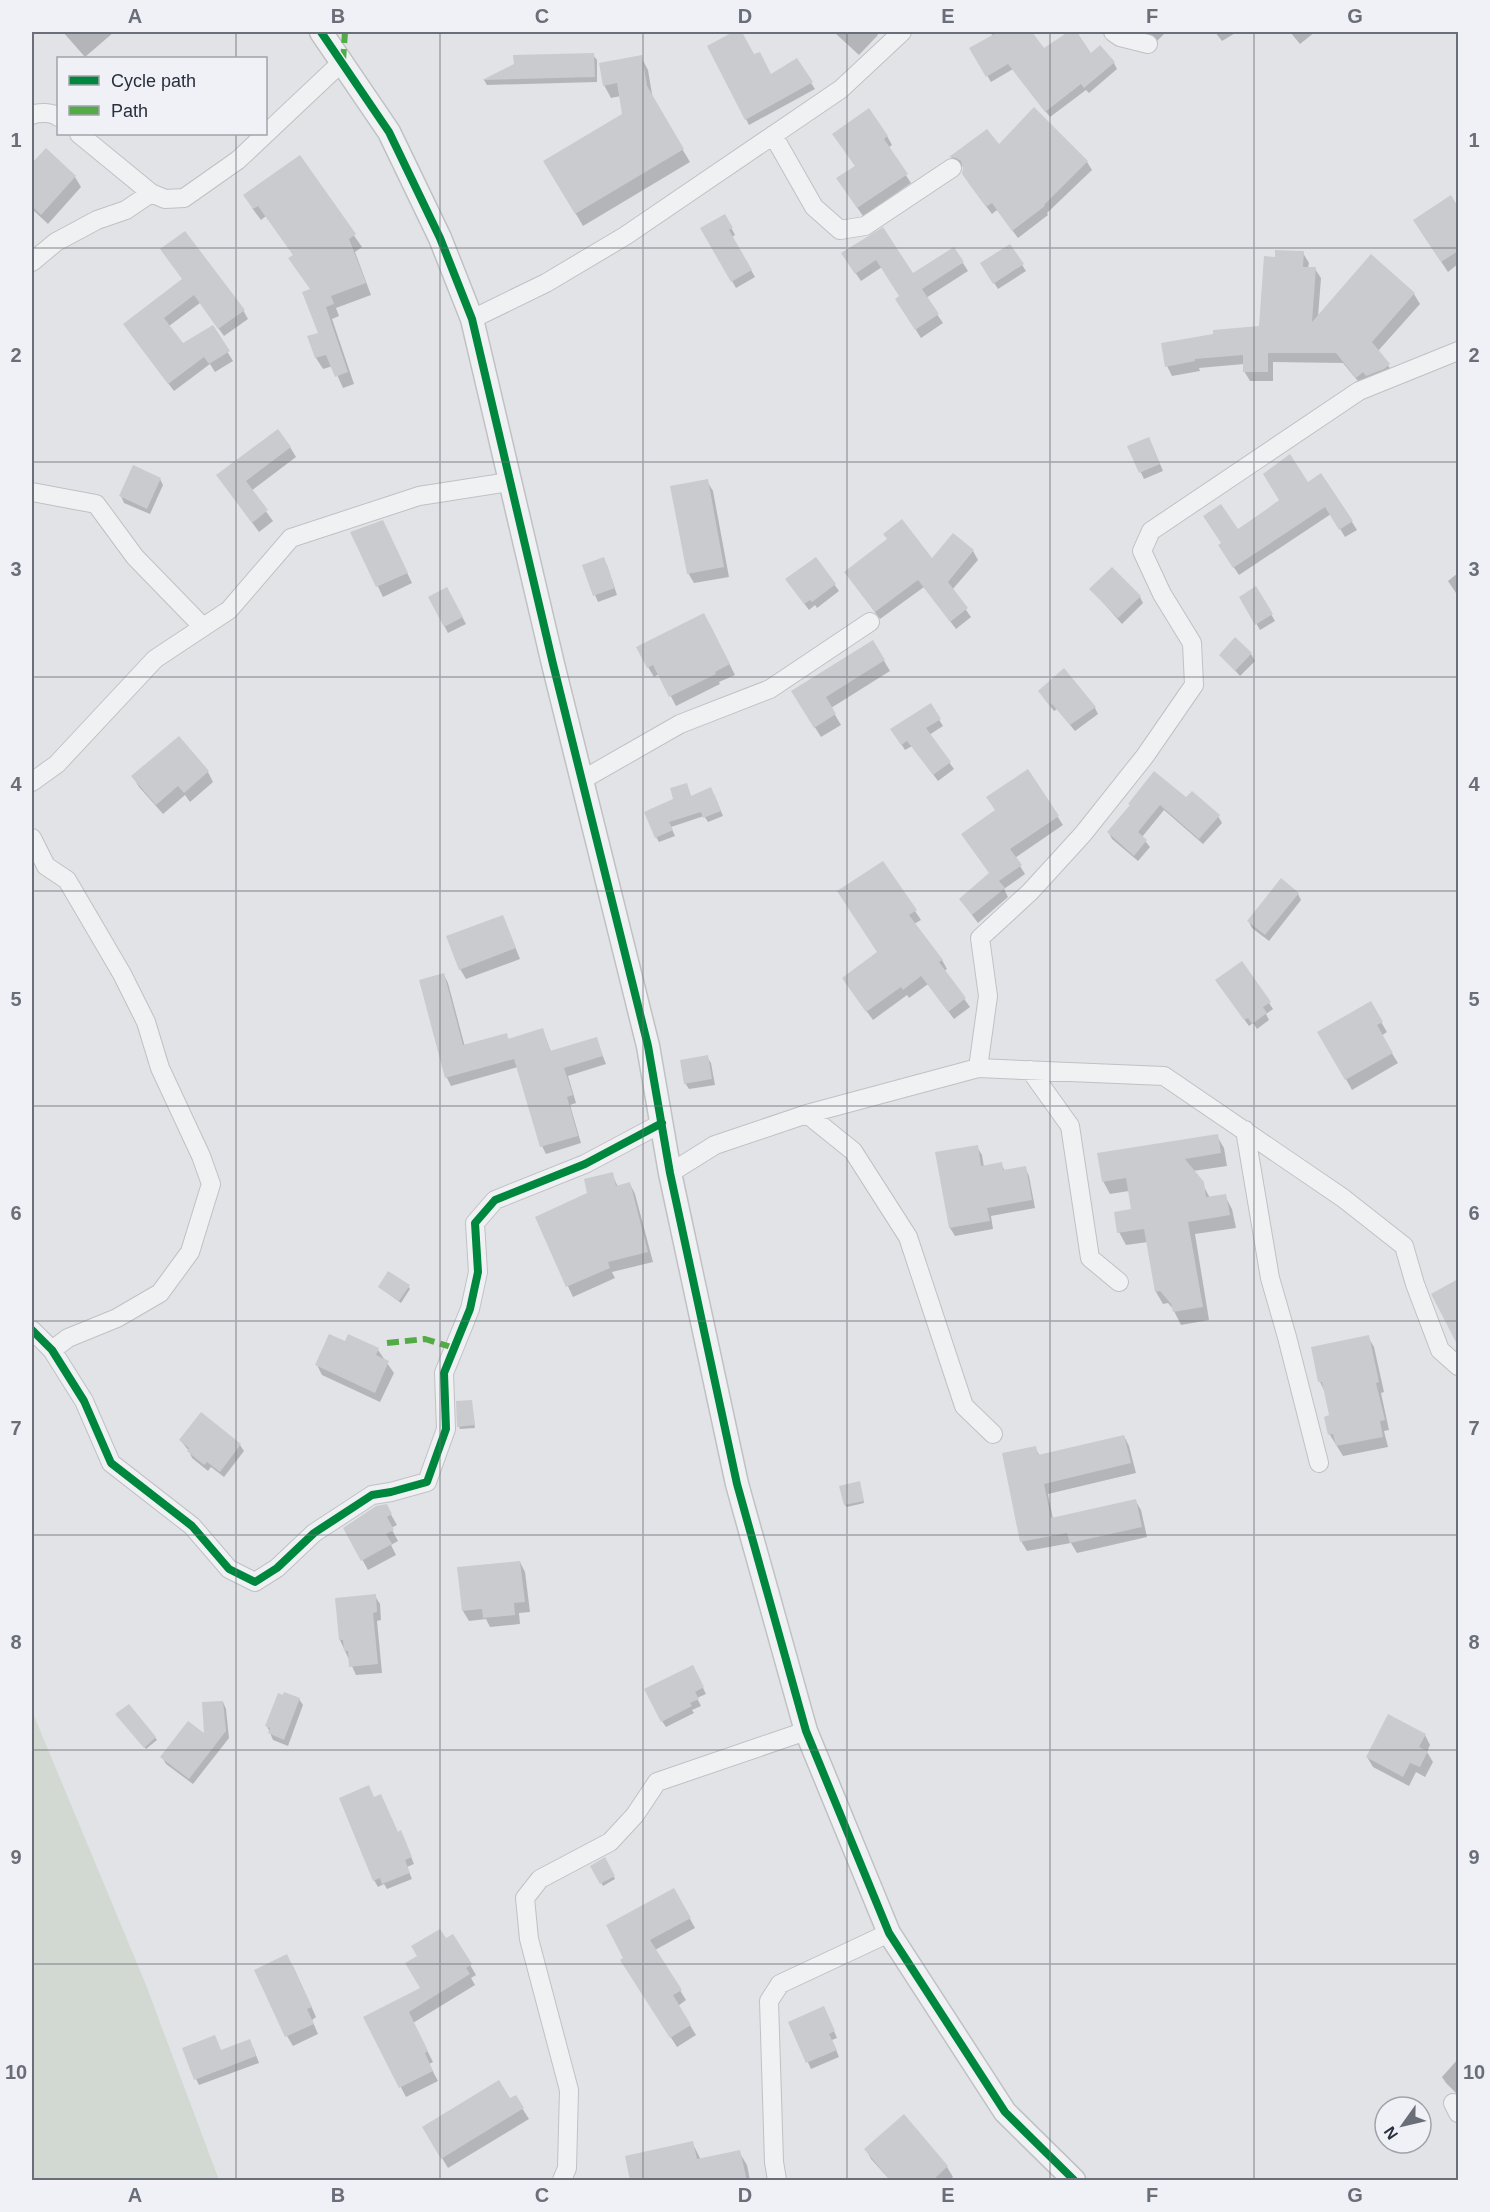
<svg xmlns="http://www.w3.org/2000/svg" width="1490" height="2212" viewBox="0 0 1490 2212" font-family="Arial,sans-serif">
	<rect width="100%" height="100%" fill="#e2e3e6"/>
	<path fill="#d2d9d2" d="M32,1711L146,1985L219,2180H32Z"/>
	<path fill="#0003" d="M63,32H114L85,57Z
		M736,32H740L754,56L771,76L796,60L815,89L749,125L709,46Z
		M834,32H876L878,35L859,55Z
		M990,32H1030L1044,50L1071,32H1075L1091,55L1114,63L1117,69L1089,93L1086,90L1050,117L1013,69L991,82L971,48L993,36Z
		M1146,32H1166L1157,41Z
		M1215,32H1237L1222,41Z
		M1290,32H1315L1300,44Z
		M593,55L597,60V82L487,85L484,80L515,65Z
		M641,57L648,70L653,100L690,162L583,226L545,161L624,115L621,96L611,98L604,85Z
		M987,131L999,147L1087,162L1092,170L1047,213L1048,215L1018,238L997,210L992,214L968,182L965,167L956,165L951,158Z
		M887,136L892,145L888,148L911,183L863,216L843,187L856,167L839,142Z
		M46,150L75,177L81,187L48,224L32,209V171Z
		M300,158L362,247L355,252L371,295L336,308L339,316L332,319L354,384L343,388L333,366L323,369L316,358L309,337L320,334L311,290L294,256L266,216L261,220L252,208Z
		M1450,197L1458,209V264L1448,272L1420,230Z
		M725,216L735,235L732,237L755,277L736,288L702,229Z
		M883,229L913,275L963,263L968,271L926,298L943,323L921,338L902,308L901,297L882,267L861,281L848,262Z
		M1010,246L1026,271L998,289L982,264Z
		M1303,253L1309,263L1308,268L1315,269L1321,278L1318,317L1371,256L1414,294L1420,304L1378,351L1394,374L1362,386L1343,363L1273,362V381H1250L1244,371V364L1199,368L1200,371L1172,376L1167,366L1261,327L1276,259Z
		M183,281L243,310L248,319L224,336L200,303L169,326L183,345L212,327L233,361L215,372L210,364L174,391L130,333Z
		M1152,445L1163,471L1144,479L1129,447Z
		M290,447L296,457L251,491L273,521L259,532L218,476Z
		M160,479L163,485L150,514L124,503L121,496Z
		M707,481L713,491L729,577L694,583L688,573Z
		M1308,484L1352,522L1357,530L1345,537L1331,514L1239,575L1225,554L1222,544L1237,531Z
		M388,532L412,583L383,597L352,533Z
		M954,535L973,551L978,560L952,590L971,617L956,629L924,587L880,619L846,573L932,561Z
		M816,559L839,591L817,608L815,605L809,610L791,586Z
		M607,565L617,595L598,602L595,595Z
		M1458,573V596L1448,581Z
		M1256,588L1275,621L1260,630L1241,597Z
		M447,589L466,624L448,633L430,598Z
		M1091,589L1140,597L1143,603L1122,624Z
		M710,625L735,675L719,682L720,684L676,706L659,674L654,677L648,667Z
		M1235,639L1251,654L1255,661L1240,676L1221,655Z
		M873,642L890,671L831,708L841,725L821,737L799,702Z
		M1043,697L1095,708L1098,714L1075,731L1057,709L1054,711Z
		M930,705L943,726L929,735L954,769L938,781L912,746L905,750L896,736Z
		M1028,771L1063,825L1015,858L1025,874L1004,889L1008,897L978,923L960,899L990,874L996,811Z
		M208,772L213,782L190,802L185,795L163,814L139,787L133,777Z
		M689,790L691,797L714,794L723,816L708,822L704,816L671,827L675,836L659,842L656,837L675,800Z
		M1186,799L1218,816L1222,823L1203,844L1164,810L1142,837L1150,847L1138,861L1112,839L1109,833L1131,806Z
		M883,863L921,920L914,924L942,960L947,969L944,971L970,1007L954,1019L928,984L909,998L907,995L873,1020L849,987L878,953Z
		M1298,894L1301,900L1269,941L1252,928L1249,922Z
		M503,917L520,959L466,979L460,969Z
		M444,975L448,983L465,1047L506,1035L509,1040L543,1030L551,1052L596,1039L606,1064L568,1076L576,1103L570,1105L581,1143L546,1154L542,1146L518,1067L451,1086L447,1078L421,981Z
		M1221,987L1269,1003L1273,1009L1266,1014L1269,1020L1257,1029L1253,1023L1249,1026Z
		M1370,1003L1387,1032L1381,1036L1398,1063L1352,1090L1320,1032Z
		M707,1057L711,1063L715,1085L689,1089L685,1083Z
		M1217,1136L1224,1148L1227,1166L1193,1171L1202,1183L1210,1198L1225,1196L1232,1209L1236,1228L1195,1234L1209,1320L1181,1325L1173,1309L1168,1303L1163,1304L1156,1292L1148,1242L1126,1245L1119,1232L1132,1210L1129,1191L1110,1194L1103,1181Z
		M977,1147L982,1155L984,1167L1001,1164L1005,1171L1025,1167L1029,1176L1035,1208L991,1216L993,1229L955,1236L950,1228Z
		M612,1174L618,1187L630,1184L635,1194L653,1262L612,1272L615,1278L573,1297L536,1218L589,1194Z
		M1455,1283L1458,1289V1343L1433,1295Z
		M408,1286L410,1289L401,1303L379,1287Z
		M1368,1337L1374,1347L1384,1392L1381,1393L1389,1430L1384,1431L1388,1447L1343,1456L1330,1435L1326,1418L1331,1417L1325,1392L1320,1382Z
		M378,1350L394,1373L380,1402L322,1375L317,1365Z
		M471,1401L475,1428L460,1429L459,1427Z
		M201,1415L240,1445L244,1451L224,1477L211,1467L208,1471L192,1458L189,1451L181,1441Z
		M1124,1436L1129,1446L1136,1473L1048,1494L1053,1519L1135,1500L1141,1510L1147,1537L1077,1553L1071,1543L1027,1551L1021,1541L1035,1448L1040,1456Z
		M860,1486L864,1503L847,1507L845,1505Z
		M386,1506L397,1525L391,1528L398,1541L391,1545L396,1555L368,1570L345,1528Z
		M520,1562L525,1572L530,1612L519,1613L520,1624L490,1627L486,1619L469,1621L463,1611L459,1568Z
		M375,1596L380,1604L381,1620L377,1621L382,1673L356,1675L340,1640Z
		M696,1674L706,1694L697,1698L701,1706L692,1710L694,1713L666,1727L662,1721Z
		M299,1699L303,1705L288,1746L273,1740L267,1726Z
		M223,1702L226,1709L229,1738L193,1784L166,1764L162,1757L206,1736Z
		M129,1706L157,1740L146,1749L118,1716Z
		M1425,1735L1430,1745L1427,1752L1433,1762L1425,1777L1416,1772L1409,1786L1373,1767L1367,1757Z
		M374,1799L398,1833L404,1839L414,1864L407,1867L412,1879L387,1889L384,1884L378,1887L374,1880Z
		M605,1859L615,1879L603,1886L592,1866Z
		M674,1890L695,1928L655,1950L686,2000L678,2006L696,2035L677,2047L628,1970Z
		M453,1936L476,1975L471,1978L475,1985L413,2023L433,2062L429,2064L438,2081L406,2097L365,2018L422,1989L446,1940Z
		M293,1966L316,2017L312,2020L318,2034L293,2046L287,2036Z
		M827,2015L837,2038L832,2040L839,2057L811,2069L790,2023Z
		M253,2047L259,2063L199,2085L196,2079L221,2051Z
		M1458,2059V2095L1446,2083L1442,2077Z
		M515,2097L529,2119L448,2168L424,2128Z
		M692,2142L701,2160L739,2152L747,2165L750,2180H632Z
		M866,2149L947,2167L953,2177L949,2180H890L871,2159Z"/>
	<path fill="#cacbce" d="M733,32H742L754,54L760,52L771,74L797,58L813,82L745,120L707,46Z
		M998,32H1032L1044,48L1068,32H1077L1091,53L1100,45L1115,62L1084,88L1081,84L1045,112L1008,64L986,77L969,48Z
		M594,53L595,77L482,80L514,64L513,55Z
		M642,55L647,86L684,149L575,214L543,161L622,114L617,83L603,86L599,63Z
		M1034,107L1088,161L1044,205L1045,206L1012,231L992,203L986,207L962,174L963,168L961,161L956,158L949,157L987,129L999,144Z
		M869,108L888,136L884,139L908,174L857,208L836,178L855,166L832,134Z
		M46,148L76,176L41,215L32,206V163Z
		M300,155L356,234L349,239L366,283L331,296L334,304L326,307L348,372L335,377L326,355L315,358L307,336L318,333L302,292L310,289L288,258L293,255L258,206L253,209L243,195Z
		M1451,195L1458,207V251L1441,262L1413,220Z
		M725,214L733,228L729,230L752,270L731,282L700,228Z
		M883,227L913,273L954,247L964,262L922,289L939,314L915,330L895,299L899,296L876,260L855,274L841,253Z
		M185,231L245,310L218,329L194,295L164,318L183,343L213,325L230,351L209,364L204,357L168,384L123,324L182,279L160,249Z
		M1010,244L1024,264L993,284L980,263Z
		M1275,250L1304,251L1303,267H1316L1312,322L1371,254L1415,293L1372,342L1390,364L1384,369L1366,376L1363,372L1356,378L1336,353H1268V372H1243V355L1195,359V361L1165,367L1161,343L1213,334V330L1259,326L1264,256L1275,257Z
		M278,429L291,447L246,481L268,510L252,523L216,475Z
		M1149,437L1160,464L1139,473L1127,446Z
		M1290,454L1308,482L1321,473L1353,521L1339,530L1325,507L1233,568L1218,545L1221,543L1203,516L1221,504L1238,529L1267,509L1279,500L1263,474Z
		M133,465L161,478L147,509L119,496Z
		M708,479L724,567L687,574L670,486Z
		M902,519L932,558L953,533L974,550L948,582L968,608L950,622L918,580L875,612L844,572L887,539L883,534Z
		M383,520L408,573L376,587L350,532Z
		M604,557L615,588L593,596L582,565Z
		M816,557L836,584L812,602L810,600L804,604L785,579Z
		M1112,567L1141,596L1118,618L1089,589Z
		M1256,586L1273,614L1255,625L1239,597Z
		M447,587L463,617L444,627L428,597Z
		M704,613L730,664L715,672L716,674L669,697L653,665L647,668L636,647Z
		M1235,637L1252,653L1235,671L1219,655Z
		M873,640L885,660L826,697L836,714L814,728L791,691Z
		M1064,668L1096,707L1070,725L1052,704L1050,706L1038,691Z
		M931,703L941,719L926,728L951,762L933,775L907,741L901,745L890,729Z
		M179,736L209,771L184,793L178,786L156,805L131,776Z
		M1028,769L1059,816L1010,849L1022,865L999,881L1005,888L972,915L959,899L989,873L961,834L995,810L986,797Z
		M1154,771L1186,797L1192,791L1220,815L1199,839L1160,805L1138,832L1147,840L1134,856L1107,832L1130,805L1128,804Z
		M687,783L691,796L711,787L721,811L703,818L701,812L669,822L673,830L655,838L644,812L673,799L670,788Z
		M883,861L917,910L909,915L943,960L939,962L966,998L948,1012L921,976L903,990L901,987L866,1012L842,978L877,952L837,891Z
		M1281,878L1299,893L1265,935L1247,921Z
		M503,915L516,948L459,970L446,936Z
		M1242,961L1271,1002L1263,1007L1267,1013L1252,1024L1248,1018L1244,1020L1215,980Z
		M444,973L463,1045L507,1033L508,1039L543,1028L550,1051L597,1037L603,1056L564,1068L573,1095L567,1097L578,1136L540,1147L514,1059L445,1078L419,980Z
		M1371,1001L1383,1022L1377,1025L1393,1053L1345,1080L1317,1032Z
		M708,1055L712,1079L684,1084L680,1060Z
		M1218,1134L1221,1153L1185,1159L1204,1182L1206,1197L1226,1194L1230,1215L1188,1222L1203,1307L1173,1312L1171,1304L1160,1291L1155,1292L1144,1229L1117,1233L1114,1212L1131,1209L1126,1178L1102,1182L1097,1153Z
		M978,1145L981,1166L1002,1162L1003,1170L1026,1166L1032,1200L987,1208L990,1221L949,1228L935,1152Z
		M613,1172L616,1186L630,1182L648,1252L608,1262L610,1268L566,1287L535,1217L587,1193L584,1179Z
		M388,1271L410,1285L399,1301L378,1287Z
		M1458,1279V1346L1431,1294Z
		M329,1334L345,1341L348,1334L379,1348L376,1355L389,1361L375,1393L315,1365Z
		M1369,1335L1379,1382L1376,1383L1385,1420L1380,1421L1383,1437L1336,1446L1333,1434L1328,1435L1324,1417L1329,1415L1322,1382H1318L1311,1347Z
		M472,1400L475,1425L457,1427L456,1401Z
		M201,1412L241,1444L220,1472L207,1462L204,1465L187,1451L189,1448L179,1440Z
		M1124,1435L1131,1463L1044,1484L1051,1518L1136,1499L1142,1527L1070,1543L1067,1533L1020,1542L1002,1453L1036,1446L1038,1455Z
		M860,1481L864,1501L844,1505L839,1486Z
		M387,1504L392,1514L387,1517L394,1530L386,1534L392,1544L361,1561L343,1528L376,1506Z
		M520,1561L525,1602L514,1603L515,1615L483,1618L482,1609L462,1611L457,1567Z
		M376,1594L377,1612L373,1613L378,1664L349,1667L348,1651H344L343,1640H339L335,1598Z
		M693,1665L704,1687L695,1692L699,1699L690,1703L692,1706L661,1722L644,1689Z
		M284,1692L300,1698L284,1740L268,1733L270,1728L265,1726L278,1693L283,1695Z
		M223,1701L226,1731L189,1779L160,1757L188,1721L204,1733L202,1702Z
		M129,1704L156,1737L144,1748L115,1714Z
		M1388,1714L1426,1734L1419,1747L1428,1751L1420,1767L1410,1763L1403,1777L1366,1757Z
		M369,1785L374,1797L381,1794L398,1832L401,1830L412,1857L405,1860L410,1873L382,1884L380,1878L373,1881L339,1798Z
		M605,1857L615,1876L600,1884L590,1866Z
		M674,1888L691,1918L650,1940L682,1990L673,1995L691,2025L670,2038L620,1960L623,1958L606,1925Z
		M440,1929L446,1938L453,1934L472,1964L466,1968L470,1974L409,2012L428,2051L425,2053L433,2071L399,2088L363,2017L420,1988L405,1963L417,1956L411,1946Z
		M287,1954L312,2007L307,2009L314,2024L285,2037L254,1970Z
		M824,2006L835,2031L829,2034L837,2050L806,2063L788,2022Z
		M215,2035L221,2050L250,2039L256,2056L194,2080L182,2048Z
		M499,2080L510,2098L516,2095L524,2108L441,2159L422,2127Z
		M904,2114L948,2166L932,2181H891L864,2149Z
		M693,2141L697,2159L740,2150L747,2181H630L625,2156Z"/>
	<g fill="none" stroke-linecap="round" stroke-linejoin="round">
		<defs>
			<path id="minor" d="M1113,32L1120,37L1148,44
				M32,115C38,112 53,112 58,117
				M79,134L151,193L165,199L184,198L238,160L343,61
				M773,135L814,207L840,230L865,226L952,168
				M32,262L56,242L97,220L126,210L151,193
				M472,319L546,283L625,236L841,89L902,32
				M32,492L96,504L135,557L203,627
				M582,780L680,724L770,689L870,622
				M32,782L57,764L155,659L229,610L291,538L419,496L509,482
				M32,838L46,866L67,880L122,974L146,1022L160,1068L201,1156L211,1184L190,1252L160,1293L117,1318L68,1338L52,1350
				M978,1068L988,996L980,938L1030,892L1083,834L1145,756L1194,685L1192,643L1162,594L1142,551L1151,531L1359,391L1458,351
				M1030,1070L1070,1126L1090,1258L1119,1282
				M807,1114L853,1151L908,1237L964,1406L993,1434
				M1245,1130L1270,1278L1287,1337L1319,1463
				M670,1173L715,1145L807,1114L978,1068L1164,1076L1343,1198L1404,1246L1415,1284L1440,1350L1458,1366
				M32,1330L52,1350L84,1401L111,1463L192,1526L229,1569L255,1582L277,1568L314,1533L372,1495L391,1492L427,1482L446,1429L444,1373L470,1309L478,1272L475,1223L495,1200L585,1164L662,1123
				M1453,2103L1458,2113
				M562,2180L567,2168L569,2090L529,1939L525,1898L540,1879L610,1842L635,1815L657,1782L806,1731
				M777,2180L774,2162L769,2001L780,1984L889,1933"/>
			<path id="tertiary" d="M321,32L389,132L440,238L472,319L553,664L648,1046L670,1173L737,1484L806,1731L889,1933L1005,2112L1074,2180"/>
		</defs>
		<use href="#minor" stroke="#c0c1c4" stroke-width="20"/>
		<use href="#tertiary" stroke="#c0c1c4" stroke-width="25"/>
		<use href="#minor" stroke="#f0f1f3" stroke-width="18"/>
		<use href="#tertiary" stroke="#f0f1f3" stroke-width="22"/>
		<path stroke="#53ab46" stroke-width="6" stroke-dasharray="12 6" stroke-linecap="butt" d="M343,61L345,32
			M387,1343L425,1339L454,1348"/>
		<defs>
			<path id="cycleway" d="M321,32L389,132L440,238L472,319L553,664L648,1046L670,1173L737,1484L806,1731L889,1933L1005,2112L1074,2180
				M32,1330L52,1350L84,1401L111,1463L192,1526L229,1569L255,1582L277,1568L314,1533L372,1495L391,1492L427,1482L446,1429L444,1373L470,1309L478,1272L475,1223L495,1200L585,1164L662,1123"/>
		</defs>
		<use href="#cycleway" stroke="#eff1f6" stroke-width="11"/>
		<use href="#cycleway" stroke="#00873e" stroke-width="8"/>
	</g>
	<path fill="none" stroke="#6a6e79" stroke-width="1.5" stroke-opacity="0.55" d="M236,32V58M440,32V2180M643,32V2180M847,32V2180M1050,32V2180M1254,32V2180M236,134V2180M32,248H1458M32,462H1458M32,677H1458M32,891H1458M32,1106H1458M32,1321H1458M32,1535H1458M32,1750H1458M32,1964H1458"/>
	<rect width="1490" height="2212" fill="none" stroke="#eff1f6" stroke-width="66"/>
	<rect x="57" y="57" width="210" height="78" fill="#eff1f6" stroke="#a0a3ac" stroke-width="1.5"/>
	<rect x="69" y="76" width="30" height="9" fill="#00873e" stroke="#a0a3ac" stroke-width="1.5"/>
	<text x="111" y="87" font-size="18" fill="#292f3e">Cycle path</text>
	<rect x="69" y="106" width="30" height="9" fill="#53ab46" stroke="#a0a3ac" stroke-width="1.5"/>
	<text x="111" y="117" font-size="18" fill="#292f3e">Path</text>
	<g transform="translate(1403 2125) rotate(236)"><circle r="28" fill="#eff1f6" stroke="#a0a3ac" stroke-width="1.5"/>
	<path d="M0-4.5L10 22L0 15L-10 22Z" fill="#6a6e79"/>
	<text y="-9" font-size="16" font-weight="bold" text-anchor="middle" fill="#292f3e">N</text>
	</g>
	<rect x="33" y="33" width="1424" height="2146" fill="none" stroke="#6a6e79" stroke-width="2"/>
	<g font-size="20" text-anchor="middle" font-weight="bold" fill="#6a6e79">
		<text x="135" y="23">A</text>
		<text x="338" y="23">B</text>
		<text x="542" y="23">C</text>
		<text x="745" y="23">D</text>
		<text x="948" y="23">E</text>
		<text x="1152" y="23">F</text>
		<text x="1355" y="23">G</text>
		<text x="16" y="147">1</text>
		<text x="1474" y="147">1</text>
		<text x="16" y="362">2</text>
		<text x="1474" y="362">2</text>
		<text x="16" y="576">3</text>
		<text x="1474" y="576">3</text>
		<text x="16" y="791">4</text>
		<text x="1474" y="791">4</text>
		<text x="16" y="1006">5</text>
		<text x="1474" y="1006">5</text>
		<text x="16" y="1220">6</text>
		<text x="1474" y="1220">6</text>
		<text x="16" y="1435">7</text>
		<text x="1474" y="1435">7</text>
		<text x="16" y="1649">8</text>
		<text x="1474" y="1649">8</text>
		<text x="16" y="1864">9</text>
		<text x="1474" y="1864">9</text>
		<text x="16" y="2079">10</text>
		<text x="1474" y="2079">10</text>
		<text x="135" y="2202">A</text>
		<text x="338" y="2202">B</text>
		<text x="542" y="2202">C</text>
		<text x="745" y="2202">D</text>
		<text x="948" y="2202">E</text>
		<text x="1152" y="2202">F</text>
		<text x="1355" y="2202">G</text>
	</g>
</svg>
